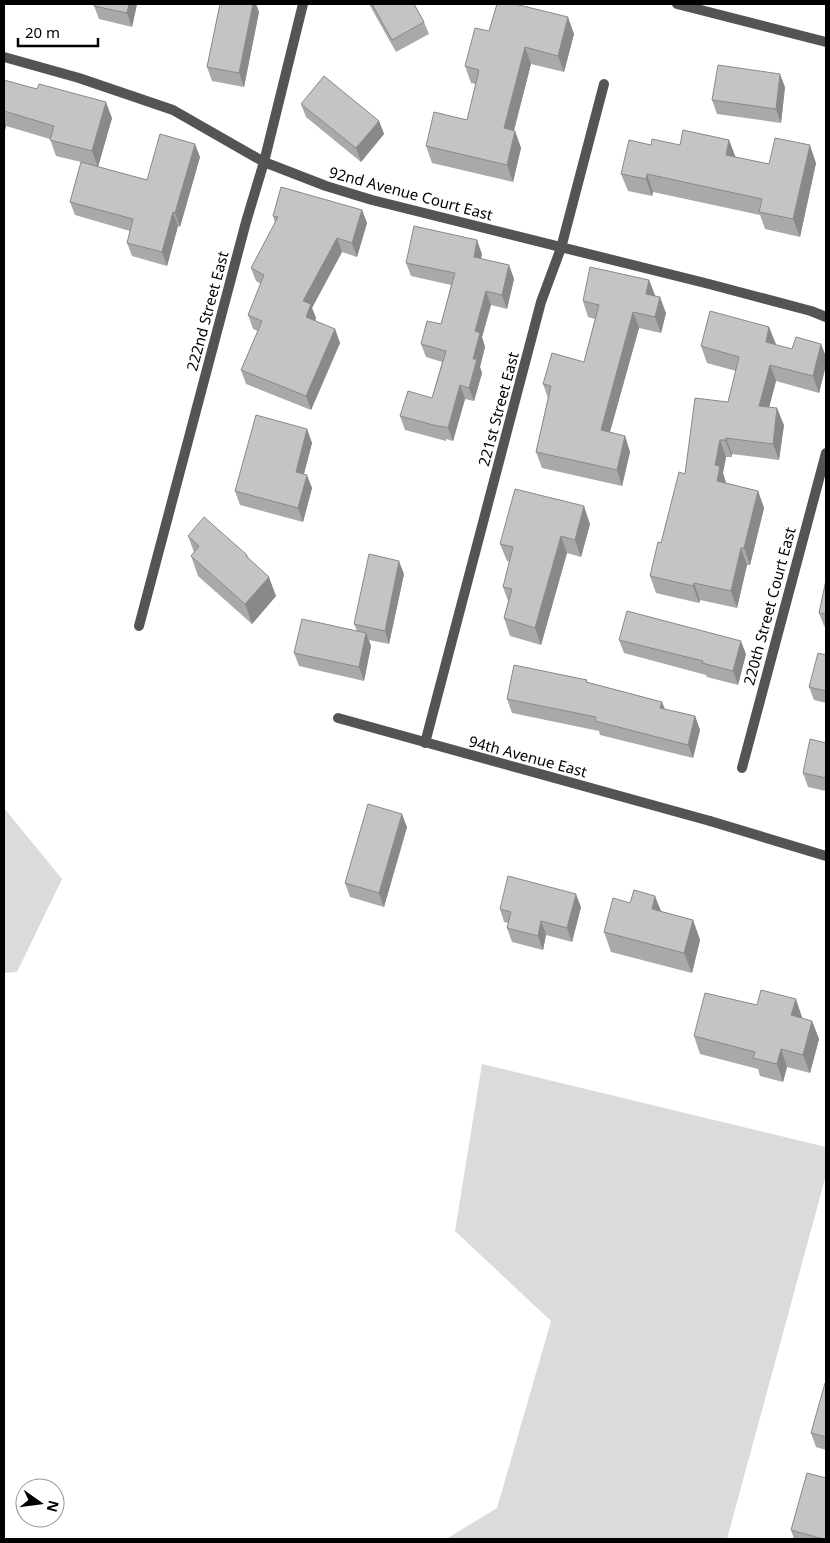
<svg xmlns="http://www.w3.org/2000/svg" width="830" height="1543" viewBox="0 0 830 1543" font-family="'Noto Sans',sans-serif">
	<rect width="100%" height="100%" fill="#fff"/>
	<path fill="#dbdbdb" d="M4,808L62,879L17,972L4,973Z
		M482,1064L826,1147V1175L727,1539H446L497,1508L551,1321L455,1231Z"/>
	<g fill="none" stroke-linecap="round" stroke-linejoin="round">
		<path stroke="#545454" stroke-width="10" d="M710,821L826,856"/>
		<path stroke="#545454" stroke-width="10" d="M4,57L79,78L173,110L264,162L326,186L372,200L709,284L811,311L826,317
			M139,626L246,222L264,162L303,4
			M338,718L710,821
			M425,743L541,302L561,248L604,84
			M742,768L826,453"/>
		<path stroke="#545454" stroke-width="10" d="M677,4L826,42"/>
	</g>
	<path fill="#a9a9a9" d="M94,4H137L132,27L99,19L94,6Z
		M220,4H256L259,12L244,87L212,81L207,67Z
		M369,4H414L424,22L429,34L396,52Z
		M489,31L574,34L564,72L531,64L514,131H515L521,148L513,182L432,163L426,146L467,120L476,84L471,83L465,66Z
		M4,80L112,118L98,167L147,180L200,157L180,227L178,226L167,266L132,256L127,243L130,231L75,215L70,202L81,162L56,156L50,139L6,126L4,135Z
		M785,87L781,123L717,114L712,100Z
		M301,104L379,121L384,134L361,162L306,117Z
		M729,140L735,157L769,164L816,163L800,237L765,229L760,215L653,192L652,196L628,191L621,174L651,145H680Z
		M362,210L367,223L357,257L342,252L312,308L316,318L315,321L335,329L340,343L311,410L246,384L241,370L258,331L253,329L248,315L261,284L256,281L251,268L275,223L273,216Z
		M482,254L481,259L509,265L514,279L507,309L491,305L482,337L485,347L480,367L482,373L474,401L465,399L453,441L446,439V441L405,430L400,416L432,398L442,362L426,357L421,344L441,324L451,285L411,276L406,263Z
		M649,280L655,295L666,313L661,333L639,328L610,432L625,436L630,452L622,486L542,468L536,452L548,398L543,384L584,362L595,319L588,317L583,301Z
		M769,327L775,345L792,349L821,344L826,357V365L819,393L776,381L769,407L784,425L779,460L732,454V457H726L723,473L726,483L758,491L764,508L750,565H747L737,608L700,600L699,603L656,593L650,576L685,474L728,402L736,371L707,363L701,346Z
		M307,429L312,443L304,474L312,488L303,522L240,505L235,491Z
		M590,524L581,557L567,553L541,645L510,636L504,618L508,601L503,587L510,562L507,561L500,544Z
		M188,536L247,555L249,559L276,596L252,624L198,576L191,556L194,552Z
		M404,574L389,644L369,640L371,646L364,681L299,666L294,653L357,631L354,624Z
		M826,580V627L824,626L819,613Z
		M619,640L746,654L738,685L707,677L706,675L624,653Z
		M826,655V703L814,700L809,687Z
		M587,680V682L662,702L665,709L695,716L700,730L693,758L600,735L599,731L512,713L507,699Z
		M826,743V791L808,787L803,773Z
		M407,827L384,907L350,897L345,883Z
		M630,903L693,920L700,940L692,973L611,952L604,932Z
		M581,907L572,942L546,935L543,950L512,942L507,928L508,923L504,922L500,909Z
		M802,1017V1018L812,1021L819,1039L810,1073L787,1067L783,1082L760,1076L758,1069L700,1054L694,1036Z
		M826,1383V1450L816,1447L811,1433Z
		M791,1530L826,1539H794Z"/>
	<path fill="#898989" d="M129,4H137L132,27L127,13Z
		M253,4H256L259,12L244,87L239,73Z
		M568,17L574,34L564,72L558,56Z
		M525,47L531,64L510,145L504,128Z
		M780,74L785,87L781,123L776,109Z
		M106,102L112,118L98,167L92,151Z
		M4,120L6,126L4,135Z
		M379,121L384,134L361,162L356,148Z
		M515,131L521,148L513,182L507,165Z
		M729,140L736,158L726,155Z
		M195,144L200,157L180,227L175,213Z
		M810,145L816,163L800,237L793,219Z
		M647,174L653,192L652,196L646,179Z
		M362,210L367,223L357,257L352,243Z
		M173,212L178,226L167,266L162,252Z
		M337,238L342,252L312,308L316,318L311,331L306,317L303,301Z
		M477,240L482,254L478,271L474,257Z
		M509,265L514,279L507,309L502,295Z
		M649,280L655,296L646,294Z
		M486,291L491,305L482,337L485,347L480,367L482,373L474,401L469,388L473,359L475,331Z
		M660,297L666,313L661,333L655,317Z
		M633,312L639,328L606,446L601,430Z
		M769,327L776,344L772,359L766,342Z
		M335,329L340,343L311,410L306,396Z
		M821,344L826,357V365L819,393L813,376Z
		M770,365L776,381L765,423L759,406Z
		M460,385L465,399L453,441L448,428Z
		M777,408L784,425L779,460L773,444Z
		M307,429L312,443L301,485L296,472Z
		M625,436L630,452L622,486L617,470Z
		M726,438L732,454V457L725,440Z
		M720,440L726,457L723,473L726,483L717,481L715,465Z
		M307,475L312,488L303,522L298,508Z
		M758,491L764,508L750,565L744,548Z
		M584,506L590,524L581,557L575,540Z
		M561,536L567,553L541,645L535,628Z
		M741,548L747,565L737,608L731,591Z
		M399,561L404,574L389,644L385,631Z
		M269,577L276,596L252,624L245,604Z
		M694,583L700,600L699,603L693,586Z
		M366,633L371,646L364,681L359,667Z
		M741,641L746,654L738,685L733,671Z
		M662,702L667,716L660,708Z
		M695,716L700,730L693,758L688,745Z
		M402,814L407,827L384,907L379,893Z
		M576,894L581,907L572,942L567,928Z
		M655,896L663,916L652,909Z
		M693,920L700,940L692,973L684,953Z
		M541,921L546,935L543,950L538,936Z
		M796,999L802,1017L798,1033L791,1015Z
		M812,1021L819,1039L810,1073L803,1055Z
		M781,1049L787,1067L783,1082L777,1064Z"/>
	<path fill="#c4c4c4" stroke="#898989" d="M94,4H129L127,13L94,6Z
		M220,4H253L239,73L207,67Z
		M372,4H414L424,22L392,40Z
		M497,4H515L568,17L558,56L525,47L504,128L515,131L507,165L426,146L434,112L467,120L479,70L465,66L475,28L489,31Z
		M718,65L780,74L776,109L712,100Z
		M324,76L379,121L356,148L301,104Z
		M4,80L37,89L39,84L106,102L92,151L50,140L54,126L4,111Z
		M683,130L729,140L726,155L769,164L775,138L810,145L793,219L759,212L762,199L647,174L646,179L621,174L629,140L651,145L652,139L680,145Z
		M160,134L195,144L175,213L173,212L162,252L127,243L133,219L70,202L81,162L147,180Z
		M281,187L362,210L352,243L337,238L303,301L311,304L306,317L335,329L306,396L241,370L262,321L248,315L264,275L251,268L278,217L273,216Z
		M414,226L477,240L474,257L509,265L502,295L486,291L475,331L480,333L473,359H477L469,388L460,385L448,428L441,426V427L400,416L408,391L432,398L446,351L421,344L427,321L441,324L455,273L406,263Z
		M590,267L649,280L646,294L660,297L655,317L633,312L601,430L625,436L617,470L536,452L551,386L543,384L552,353L584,362L599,305L583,301Z
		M710,311L769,327L766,342L792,349L796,337L821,344L813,376L770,365L759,406L777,408L773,444L726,438L725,440H720L715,465L720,466L717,481L758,491L744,548H741L731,591L694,583L693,586L650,576L658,542L661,543L679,472L685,474L695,398L728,402L739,357L701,346Z
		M256,415L307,429L296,472L307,475L298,508L235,491Z
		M515,489L584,506L575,540L561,536L535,628L504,618L512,589L503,587L513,547L500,544Z
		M204,517L247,555L246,556L269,577L245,604L191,556L199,546L188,536Z
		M369,554L399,561L385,631L354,624Z
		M826,580V614L819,613Z
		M627,611L741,641L733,671L702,663L703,661L619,640Z
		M302,619L366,633L359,667L294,653Z
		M818,653L826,655V691L809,687Z
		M514,665L587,680L586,682L662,702L660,708L695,716L688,745L595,721L596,717L507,699Z
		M810,739L826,743V778L803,773Z
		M368,804L402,814L379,893L345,883Z
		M508,876L576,894L567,928L541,921L538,936L507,928L511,912L500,909Z
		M634,890L655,896L652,909L693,920L684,953L604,932L613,898L630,903Z
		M761,990L796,999L791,1015L812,1021L803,1055L781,1049L777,1064L753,1058L755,1052L694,1036L705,993L757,1005Z
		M825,1383H826V1437L811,1433Z
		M807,1473L826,1478V1539H823L791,1530Z"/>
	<g text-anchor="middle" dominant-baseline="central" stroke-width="4.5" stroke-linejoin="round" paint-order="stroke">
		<g font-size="15" fill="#000" stroke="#fff">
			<text transform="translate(411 193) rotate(15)">92nd Avenue Court East</text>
			<text transform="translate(207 311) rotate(-75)">222nd Street East</text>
			<text transform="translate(498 409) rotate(-75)">221st Street East</text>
			<text transform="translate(769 606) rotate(-75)">220th Street Court East</text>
			<text transform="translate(528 756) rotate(15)">94th Avenue East</text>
		</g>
	</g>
	<rect width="830" height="1543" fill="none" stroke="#000000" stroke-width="10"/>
	<g transform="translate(40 1503) rotate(104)"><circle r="24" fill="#ffffff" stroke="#999999"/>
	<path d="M0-4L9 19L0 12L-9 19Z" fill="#000000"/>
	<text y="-8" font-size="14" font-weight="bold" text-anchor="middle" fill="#000000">N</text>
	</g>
	<path d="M18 38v8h80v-8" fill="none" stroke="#000000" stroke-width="2.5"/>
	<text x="25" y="38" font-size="15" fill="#000000" stroke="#ffffff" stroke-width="4" paint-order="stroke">20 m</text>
</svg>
